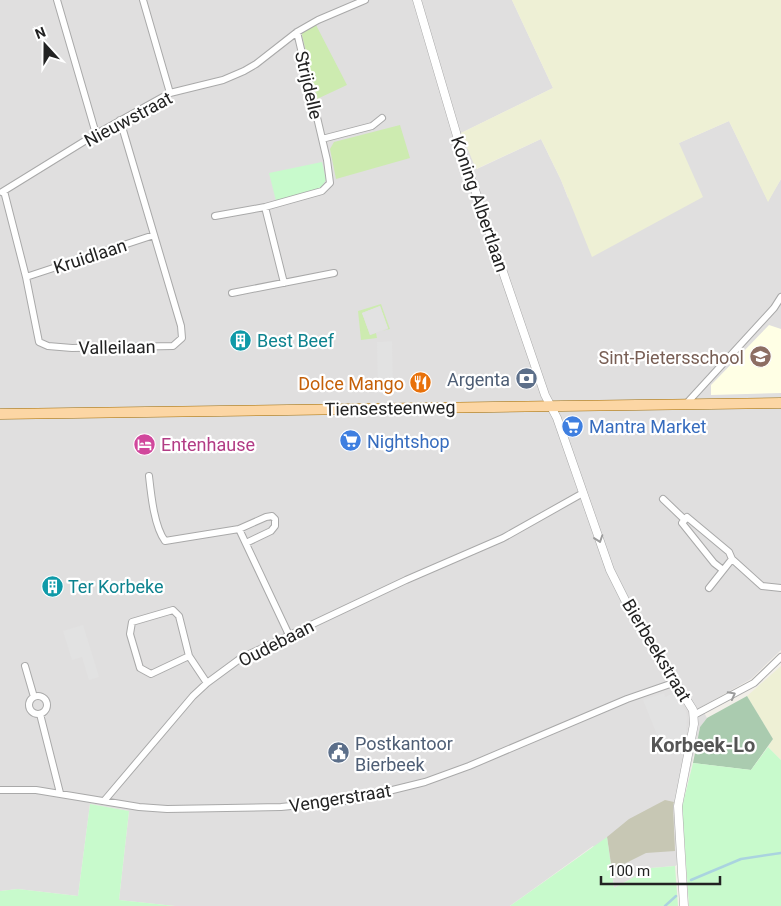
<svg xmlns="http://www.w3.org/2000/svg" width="781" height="906" viewBox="0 0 781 906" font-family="Roboto,sans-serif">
	<rect width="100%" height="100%" fill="#f2efe9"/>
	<path fill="#e0dfdf" d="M0,0H512L553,88L461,133L477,169L541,139L561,180L568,198L679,143L729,121L768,201L781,179V650L751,679L701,707L707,718L700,727L682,807L685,861L675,866L651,868L614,888L612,870L593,846L510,906H175L119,900L129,811L90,804L78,896L18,889L0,891Z"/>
	<path fill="#ffffe5" d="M769,325L781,329V393L711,395V385Z"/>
	<path fill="#c7c7b4" d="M665,800L674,802L673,806L675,851L646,853L612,870L607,837L629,819Z"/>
	<path fill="#eef0d5" d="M512,0H781V179L768,202L729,121L679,143L703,197L592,257L561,180L541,139L476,169L461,133L553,88Z
		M781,666V760L768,747L773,739L747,696Z"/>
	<path fill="#cdebb0" d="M316,25L347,85L317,99L302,35V32Z
		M400,125L410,158L336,179L330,149L334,142Z
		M381,304L390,329L382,331L388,329L380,306L362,313L370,335L376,333L377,338L361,340L358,311Z"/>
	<path fill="#aacbaf" d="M747,696L773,739L751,770L693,763L700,727L707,718Z"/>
	<path fill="#c8facc" d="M322,162L326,180L320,189L276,201L269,173Z
		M768,747L781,760V906H689L682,807L693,763L751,770Z
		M90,804L129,811L119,900L175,906H0V891L18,889L78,896Z
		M607,837L614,888L651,868L675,866L678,906H510Z"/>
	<path fill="#e2e2e2" d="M380,306L388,328L370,335L362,313Z
		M392,341L393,395H387V392L378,393L377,342Z
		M83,625L99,677L89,680L82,657L72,660L63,631Z
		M664,693L665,697L674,693L686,711L687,718L685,745L662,747L643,700Z"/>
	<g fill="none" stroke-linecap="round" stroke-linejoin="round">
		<path stroke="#aad3df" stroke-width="2.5" d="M691,880L741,859L781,853
			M665,906L676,896"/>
		<defs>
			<path id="minor" d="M57,0L96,134
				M143,0L170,93
				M322,139L372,126L382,118
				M4,191L26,277L39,342L48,346L72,348L173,346L182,338L181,326L120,120
				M2,192L96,134L170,93L223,80L244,71L256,64L297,32L318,20L365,0
				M265,207L284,283
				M215,216L265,207L322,191L330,183L327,160L297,32
				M26,277L154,235
				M232,293L334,273
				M686,404L774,308L781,297
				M149,476C151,494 154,526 165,541L239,529L266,517L272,516L275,519V526L271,531L246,543
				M663,499L685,520
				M239,529L289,635
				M723,570L714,563L682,523L687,517L729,552L732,559L762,586L781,588
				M709,588L732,559
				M189,656L151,674L140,668L130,634L132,622L173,610L179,616L189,656L207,683
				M25,666L34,697
				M29 705a9 9 0 1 1 18 0a9 9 0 1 1-18 0Z
				M40,714L60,793
				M694,715L754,683L781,657
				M0,790H36L139,807L167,809L281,807L352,800L425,782L469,766L627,699L676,682
				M104,801L193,696L207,683L241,658L406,580L503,538L583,493"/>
			<path id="tertiary" d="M417,0L460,146L545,395L557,418L610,570L629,608L693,710L694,724L678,806L684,906"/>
			<path id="primary" d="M0,414L781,403"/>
		</defs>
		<use href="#minor" stroke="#a9a9a9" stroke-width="8"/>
		<use href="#tertiary" stroke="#a9a9a9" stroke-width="9"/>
		<use href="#primary" stroke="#a06b00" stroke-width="11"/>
		<use href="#minor" stroke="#fff" stroke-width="6"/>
		<use href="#tertiary" stroke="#fff" stroke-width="8"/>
		<use href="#primary" stroke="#fcd6a4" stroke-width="10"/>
	</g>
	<defs><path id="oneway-chevron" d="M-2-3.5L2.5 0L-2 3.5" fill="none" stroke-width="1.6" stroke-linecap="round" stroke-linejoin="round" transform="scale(1.25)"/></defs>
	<g stroke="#9c9c9c">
		<use href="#oneway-chevron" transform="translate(599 539) rotate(71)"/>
		<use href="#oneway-chevron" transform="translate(732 695) rotate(-28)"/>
	</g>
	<defs>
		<symbol id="building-disc" viewBox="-11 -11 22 22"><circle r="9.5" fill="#0f9aa8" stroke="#fff"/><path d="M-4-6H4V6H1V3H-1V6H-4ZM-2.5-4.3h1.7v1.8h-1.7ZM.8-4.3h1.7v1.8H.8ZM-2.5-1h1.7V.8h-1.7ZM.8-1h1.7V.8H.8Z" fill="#fff"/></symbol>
		<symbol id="school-disc" viewBox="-11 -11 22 22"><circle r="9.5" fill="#8d6e63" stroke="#fff"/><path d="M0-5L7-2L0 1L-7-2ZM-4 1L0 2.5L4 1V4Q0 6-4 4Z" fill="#fff"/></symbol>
		<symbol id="bank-disc" viewBox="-11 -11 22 22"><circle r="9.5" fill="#5c6f8a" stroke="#fff"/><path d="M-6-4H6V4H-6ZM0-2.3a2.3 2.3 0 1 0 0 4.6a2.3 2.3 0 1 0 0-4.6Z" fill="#fff"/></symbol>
		<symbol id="restaurant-disc" viewBox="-11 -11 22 22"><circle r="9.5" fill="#e8710a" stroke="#fff"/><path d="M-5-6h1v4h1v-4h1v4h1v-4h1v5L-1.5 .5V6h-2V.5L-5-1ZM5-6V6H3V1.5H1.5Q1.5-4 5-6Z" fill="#fff"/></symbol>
		<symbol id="supermarket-disc" viewBox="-11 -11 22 22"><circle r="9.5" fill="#3f7fe0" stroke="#fff"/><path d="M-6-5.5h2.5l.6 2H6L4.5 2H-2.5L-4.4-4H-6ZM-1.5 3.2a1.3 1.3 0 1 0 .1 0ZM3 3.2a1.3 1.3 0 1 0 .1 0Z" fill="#fff"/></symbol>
		<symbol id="hotel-disc" viewBox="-11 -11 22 22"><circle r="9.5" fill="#d1479c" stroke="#fff"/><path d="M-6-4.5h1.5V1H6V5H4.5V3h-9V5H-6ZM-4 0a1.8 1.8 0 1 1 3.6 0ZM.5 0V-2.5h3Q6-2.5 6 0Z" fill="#fff"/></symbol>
		<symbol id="civic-disc" viewBox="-11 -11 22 22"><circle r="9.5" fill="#5c6f8a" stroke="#fff"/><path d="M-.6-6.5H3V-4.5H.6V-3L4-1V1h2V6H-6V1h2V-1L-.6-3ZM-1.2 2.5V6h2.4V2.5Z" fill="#fff"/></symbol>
	</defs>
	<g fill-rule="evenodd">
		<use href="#building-disc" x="228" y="328" width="25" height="25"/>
		<use href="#school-disc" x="748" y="344" width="25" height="25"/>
		<use href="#bank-disc" x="514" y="366" width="25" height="25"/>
		<use href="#restaurant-disc" x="408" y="370" width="25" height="25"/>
		<use href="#supermarket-disc" x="560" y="414" width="25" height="25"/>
		<use href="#supermarket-disc" x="338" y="428" width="25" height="25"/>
		<use href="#hotel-disc" x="132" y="432" width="25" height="25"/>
		<use href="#building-disc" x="40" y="574" width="25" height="25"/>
		<use href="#civic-disc" x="326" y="740" width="25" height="25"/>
	</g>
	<g text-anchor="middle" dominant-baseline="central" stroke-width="4.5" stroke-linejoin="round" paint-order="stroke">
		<g font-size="18" fill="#222" stroke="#fff">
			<text transform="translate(309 85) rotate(77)">Strijdelle</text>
			<text transform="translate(128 119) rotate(-28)">Nieuwstraat</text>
			<text transform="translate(480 204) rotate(71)">Koning Albertlaan</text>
			<text transform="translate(90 256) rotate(-18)">Kruidlaan</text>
			<text transform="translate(117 347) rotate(-1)">Valleilaan</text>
			<text transform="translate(390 408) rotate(-1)">Tiensesteenweg</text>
			<text transform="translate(276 643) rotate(-27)">Oudebaan</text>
			<text transform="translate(657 650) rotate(59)">Bierbeekstraat</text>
			<text transform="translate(340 798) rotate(-9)">Vengerstraat</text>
		</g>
		<g font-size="18" fill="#0d838f" stroke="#fff" text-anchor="start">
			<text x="257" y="340">Best Beef</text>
			<text x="68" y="586">Ter Korbeke</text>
		</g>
		<g font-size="18" fill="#785e54" stroke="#fff" text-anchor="end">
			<text x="744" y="357">Sint-Pietersschool</text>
		</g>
		<g font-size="18" fill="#4e5e75" stroke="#fff" text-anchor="end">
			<text x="510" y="379">Argenta</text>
			<text x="355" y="743" text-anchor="start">Postkantoor<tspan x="355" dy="21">Bierbeek</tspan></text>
		</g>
		<g font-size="18" fill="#c56008" stroke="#fff" text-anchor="end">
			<text x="404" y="383">Dolce Mango</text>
		</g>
		<g font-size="18" fill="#366cbe" stroke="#fff" text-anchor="start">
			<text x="589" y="426">Mantra Market</text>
			<text x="367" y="441">Nightshop</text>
		</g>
		<g font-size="18" fill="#b23c85" stroke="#fff" text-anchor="start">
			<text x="161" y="444">Entenhause</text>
		</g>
		<g font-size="20" font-weight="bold" fill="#555" stroke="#fff">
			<text x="703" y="745">Korbeek-Lo</text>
		</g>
	</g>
	<g transform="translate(45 45) rotate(339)" stroke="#ffffff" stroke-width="4" paint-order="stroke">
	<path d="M0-4L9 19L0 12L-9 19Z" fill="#222222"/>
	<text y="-8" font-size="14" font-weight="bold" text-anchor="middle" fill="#222222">N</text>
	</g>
	<path d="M601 876v8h119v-8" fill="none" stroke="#222222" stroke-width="2.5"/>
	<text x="608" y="876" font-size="15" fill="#222222" stroke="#ffffff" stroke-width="4" paint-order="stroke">100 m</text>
</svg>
